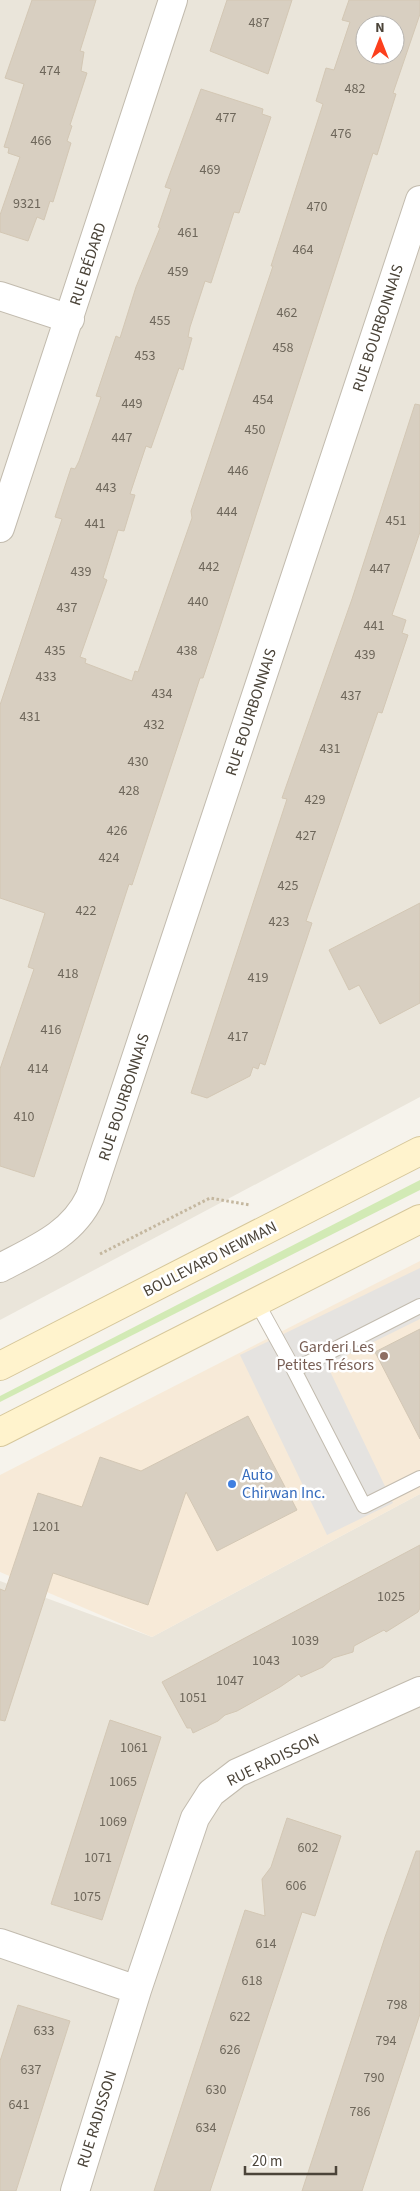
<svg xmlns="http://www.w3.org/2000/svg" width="420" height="2191" viewBox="0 0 420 2191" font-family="'Source Sans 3',sans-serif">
	<rect width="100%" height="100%" fill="#f6f3ec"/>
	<path fill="#eae5da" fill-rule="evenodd" d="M0,0H420V1097L0,1320ZM365,25H395V55H365Z
		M420,1494V2191H0V1581L152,1637Z"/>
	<path fill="#f7ead8" d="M420,1261V1494L152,1637L0,1572V1475Z"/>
	<path fill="#d2eab5" d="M420,1180V1190L0,1402V1396Z"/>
	<path fill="#e5e3e0" d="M420,1268V1319L327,1365L393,1503L327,1535L240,1355Z"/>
	<path fill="#d8cfc1" stroke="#d3c7b4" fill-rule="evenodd" d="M32,0H96L80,51L84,52L81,71L87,73L70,125L72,126L67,141L71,143L53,202L50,201L44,220L37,217L28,241L0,232V215L20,157L8,153L9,148L4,147L24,84L5,78Z
		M227,0H292L268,74L210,51Z
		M349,0H420V14L393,93L396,94L377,155L373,153L217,636L203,678H200L132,885L129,884L34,1177L0,1166V1069L34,969L28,967L45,913L0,898V705L62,519L55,517L66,483L71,468L75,469L79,461L101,397L96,396L116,336L120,338L136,287L160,228L158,227L171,189L165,187L201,89L263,109L262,114L271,117L239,213L234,212L211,283L205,281L190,327L188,337L192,338L183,370L179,368L151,448L146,446L130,494L135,495L127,521L124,531L118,530L103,578L107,580L80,657L86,659L85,663L132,681L135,671L138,672L192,518L191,511L273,266H271L323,104L316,101L326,68L334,70L350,22L342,20ZM365,25H395V55H365Z
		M415,404L420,405V532L392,615L406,620L402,633L408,635L382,713L378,712L306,921L312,923L265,1065L260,1063L258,1069L253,1067L250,1076L207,1098L191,1093L287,799L282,798L352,599Z
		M420,903V1003L380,1024L359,985L349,990L329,950Z
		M420,1329V1439L375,1352Z
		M248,1416L297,1510L217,1551L186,1492L148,1605L53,1573L5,1721L0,1720V1589L5,1591L38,1493L82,1507L100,1457L141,1471Z
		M420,1545V1608L418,1612L386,1632L384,1630L354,1646L353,1652L333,1658L323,1667L301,1677L299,1674L280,1687L237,1711L225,1715L218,1721L193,1733L191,1728H187L162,1682Z
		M110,1720L161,1737L102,1920L51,1904Z
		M287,1818L341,1836L315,1916L302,1912L210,2191H154L245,1910L265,1916L262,1879L271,1867Z
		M416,1851H420V2014L362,2191H302L385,1937Z
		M18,2005L70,2021L16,2191H0V2061Z"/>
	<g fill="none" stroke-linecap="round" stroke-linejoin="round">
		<defs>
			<path id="lane" d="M256,1301L294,1370L364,1506L420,1478
				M294,1370L420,1306"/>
			<path id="street" d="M0,296L70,319
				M0,528L173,0
				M0,1268C36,1249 72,1235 90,1197L420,200
				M0,1943L137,1990
				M75,2191L137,1990L195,1818L211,1793L237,1773L420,1691"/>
			<path id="secondary" d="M0,1366L420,1151
				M0,1432L420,1219"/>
		</defs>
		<use href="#lane" stroke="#c2bbae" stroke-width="16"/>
		<use href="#street" stroke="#c2bbae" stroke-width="30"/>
		<use href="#secondary" stroke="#d6c79b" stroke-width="30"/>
		<path stroke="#c4b79f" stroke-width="3" stroke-dasharray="2.5 2.5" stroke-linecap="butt" d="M100,1254L210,1198L250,1205"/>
		<use href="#lane" stroke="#fff" stroke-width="14"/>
		<use href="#street" stroke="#fff" stroke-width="28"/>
		<use href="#secondary" stroke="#fff3cd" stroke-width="28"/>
	</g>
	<circle fill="#8d6e63" stroke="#fff" stroke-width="2" cx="384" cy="1356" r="5"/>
	<circle fill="#3f7fe0" stroke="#fff" stroke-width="2" cx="232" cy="1484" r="5"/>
	<g text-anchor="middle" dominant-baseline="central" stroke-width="5" stroke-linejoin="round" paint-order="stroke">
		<g font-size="14" fill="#6e675b">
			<text x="259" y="23">487</text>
			<text x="50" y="71">474</text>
			<text x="355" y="89">482</text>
			<text x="226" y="118">477</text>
			<text x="341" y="134">476</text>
			<text x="41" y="141">466</text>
			<text x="210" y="170">469</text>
			<text x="27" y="204">9321</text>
			<text x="317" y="207">470</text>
			<text x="188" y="233">461</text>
			<text x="303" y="250">464</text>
			<text x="178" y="272">459</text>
			<text x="287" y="313">462</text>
			<text x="160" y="321">455</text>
			<text x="283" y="348">458</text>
			<text x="145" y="356">453</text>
			<text x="263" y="400">454</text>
			<text x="132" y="404">449</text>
			<text x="255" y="430">450</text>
			<text x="122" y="438">447</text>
			<text x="238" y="471">446</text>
			<text x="106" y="488">443</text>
			<text x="227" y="512">444</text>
			<text x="396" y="521">451</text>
			<text x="95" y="524">441</text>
			<text x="209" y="567">442</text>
			<text x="380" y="569">447</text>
			<text x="81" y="572">439</text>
			<text x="198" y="602">440</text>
			<text x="67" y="608">437</text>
			<text x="374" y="626">441</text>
			<text x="55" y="651">435</text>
			<text x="187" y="651">438</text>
			<text x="365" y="655">439</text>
			<text x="46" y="677">433</text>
			<text x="162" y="694">434</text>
			<text x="351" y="696">437</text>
			<text x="30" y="717">431</text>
			<text x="154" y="725">432</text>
			<text x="330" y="749">431</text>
			<text x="138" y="762">430</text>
			<text x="129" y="791">428</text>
			<text x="315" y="800">429</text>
			<text x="117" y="831">426</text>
			<text x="306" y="836">427</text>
			<text x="109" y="858">424</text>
			<text x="288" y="886">425</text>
			<text x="86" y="911">422</text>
			<text x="279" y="922">423</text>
			<text x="68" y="974">418</text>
			<text x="258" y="978">419</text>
			<text x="51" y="1030">416</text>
			<text x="238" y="1037">417</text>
			<text x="38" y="1069">414</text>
			<text x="24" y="1117">410</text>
			<text x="46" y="1527">1201</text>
			<text x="391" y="1597">1025</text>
			<text x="305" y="1641">1039</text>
			<text x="266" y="1661">1043</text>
			<text x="230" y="1681">1047</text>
			<text x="193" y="1698">1051</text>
			<text x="134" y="1748">1061</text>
			<text x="123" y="1782">1065</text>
			<text x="113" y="1822">1069</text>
			<text x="308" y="1848">602</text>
			<text x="98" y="1858">1071</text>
			<text x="296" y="1886">606</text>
			<text x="87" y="1897">1075</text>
			<text x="266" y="1944">614</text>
			<text x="252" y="1981">618</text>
			<text x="397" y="2005">798</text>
			<text x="240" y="2017">622</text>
			<text x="44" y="2031">633</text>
			<text x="386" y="2041">794</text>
			<text x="230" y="2050">626</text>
			<text x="31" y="2070">637</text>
			<text x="374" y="2078">790</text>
			<text x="216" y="2090">630</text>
			<text x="19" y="2105">641</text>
			<text x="360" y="2112">786</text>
			<text x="206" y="2128">634</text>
		</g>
		<g font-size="16" fill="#4b4439" stroke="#fff">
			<text transform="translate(88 264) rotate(-72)">RUE BÉDARD</text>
			<text transform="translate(378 328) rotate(-72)">RUE BOURBONNAIS</text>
			<text transform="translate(251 712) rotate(-72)">RUE BOURBONNAIS</text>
			<text transform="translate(124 1097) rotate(-72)">RUE BOURBONNAIS</text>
			<text transform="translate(210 1259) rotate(-27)">BOULEVARD NEWMAN</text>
			<text transform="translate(273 1760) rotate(-26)">RUE RADISSON</text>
			<text transform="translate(97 2119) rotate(-73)">RUE RADISSON</text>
		</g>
		<g font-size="16" fill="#785e54" stroke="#fff" text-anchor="end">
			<text x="374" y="1347">Garderi Les<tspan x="374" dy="18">Petites Trésors</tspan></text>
		</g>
		<g font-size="16" fill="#366cbe" stroke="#fff" text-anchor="start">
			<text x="242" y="1475">Auto<tspan x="242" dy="18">Chirwan Inc.</tspan></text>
		</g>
	</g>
	<g transform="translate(380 40)"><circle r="24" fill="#ffffff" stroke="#b7b4b0"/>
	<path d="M0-4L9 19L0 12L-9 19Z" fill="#fc3f1d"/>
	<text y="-8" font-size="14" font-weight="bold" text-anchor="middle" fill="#4b4439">N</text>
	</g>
	<path d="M245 2166v8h91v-8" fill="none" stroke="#4b4439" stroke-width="2.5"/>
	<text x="252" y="2166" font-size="15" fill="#4b4439" stroke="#ffffff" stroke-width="4" paint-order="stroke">20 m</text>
</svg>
